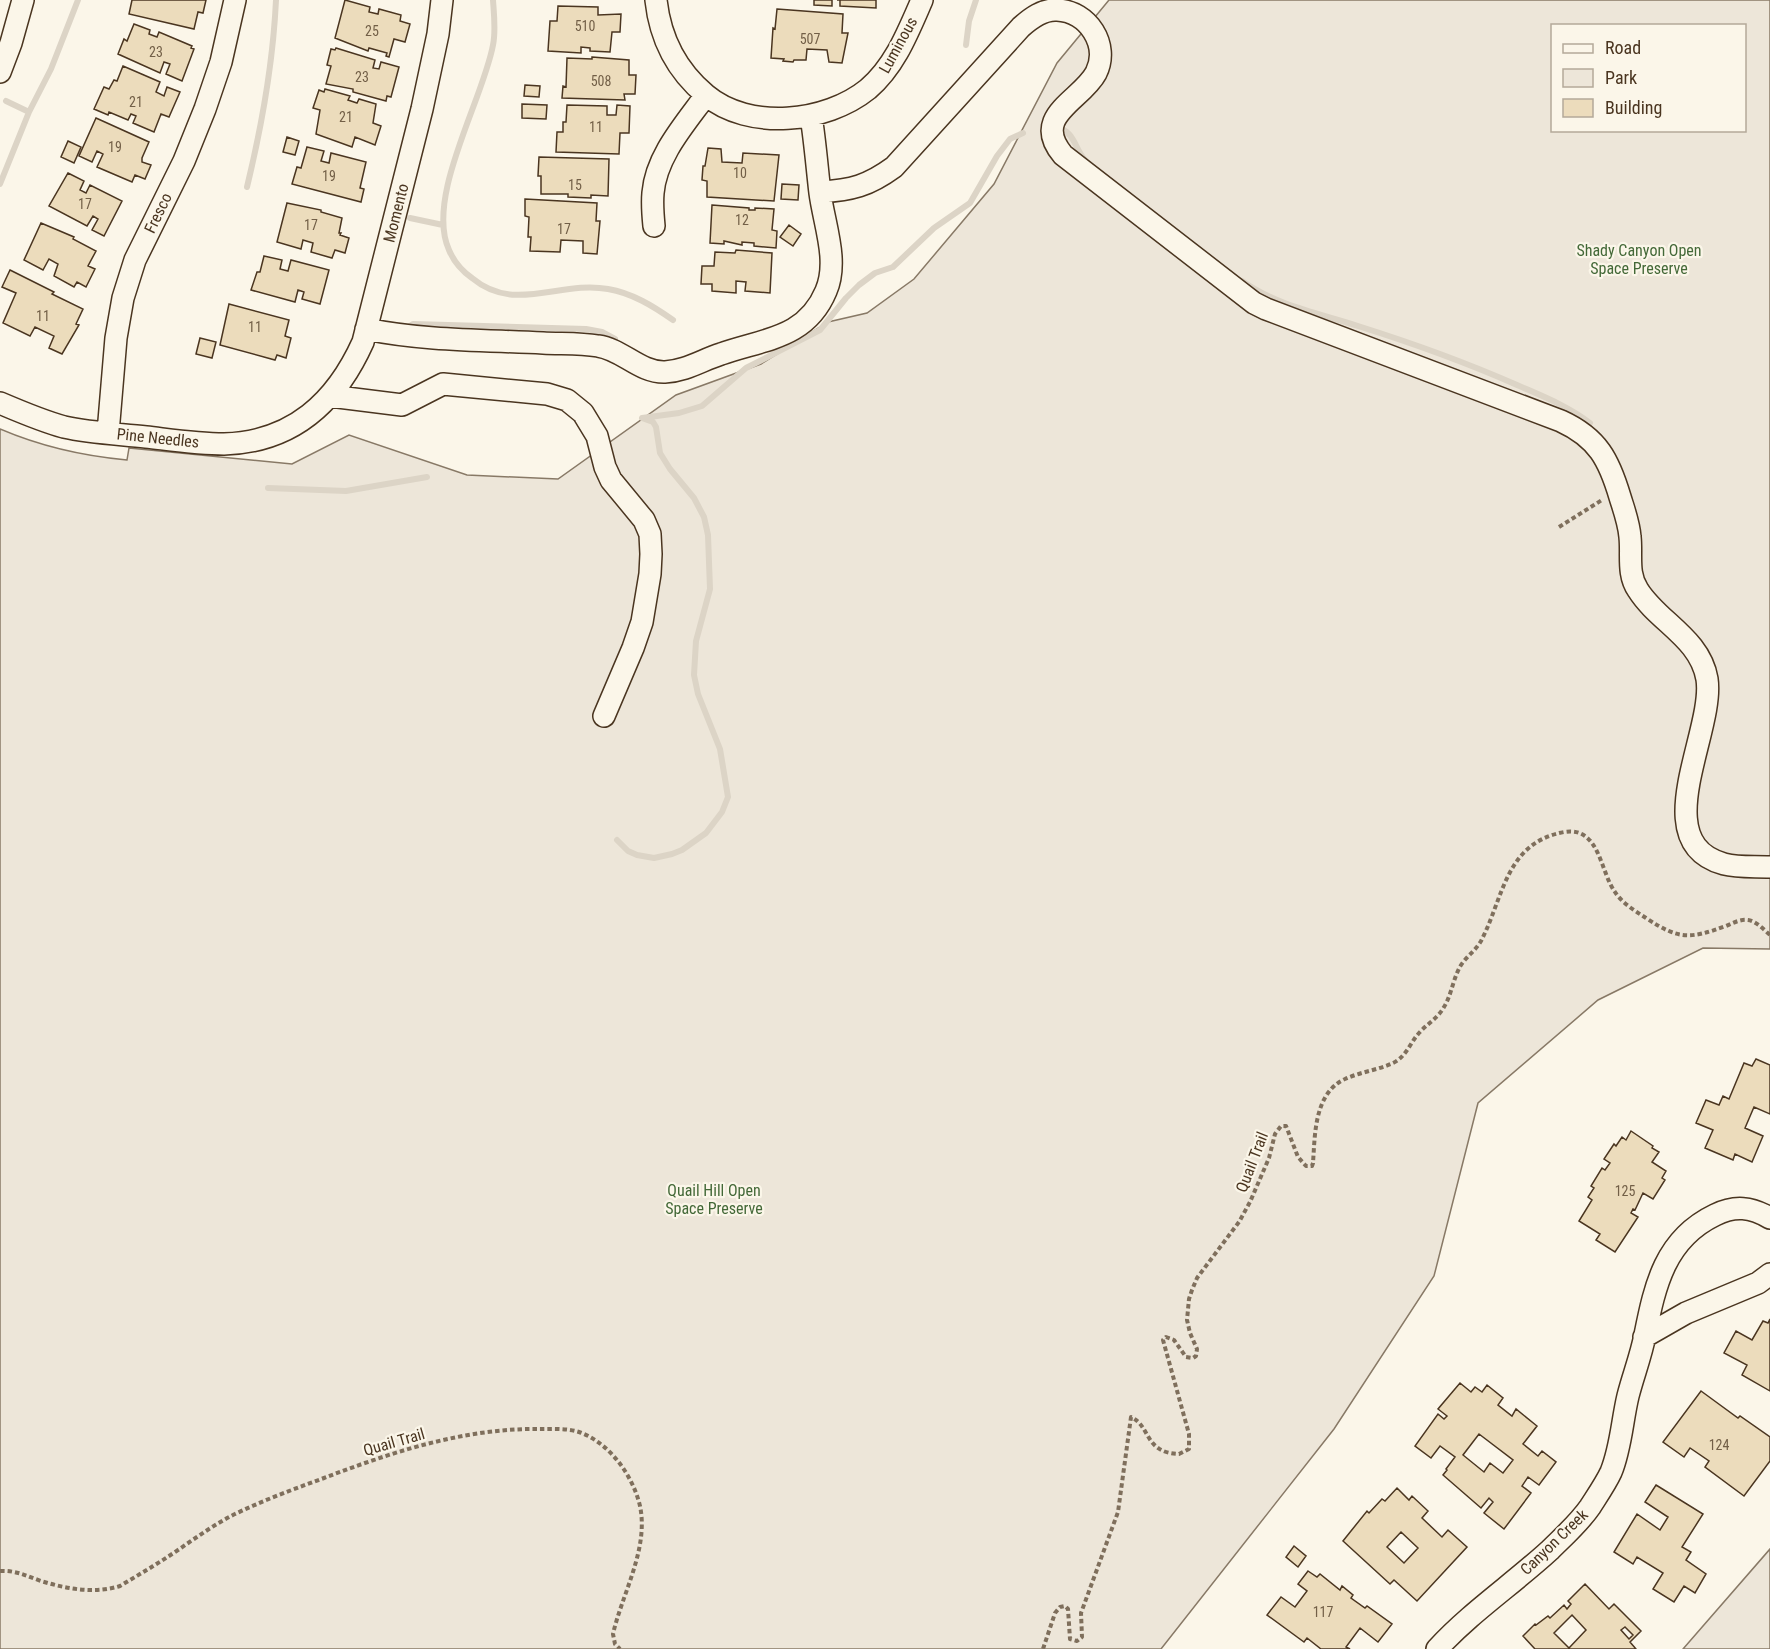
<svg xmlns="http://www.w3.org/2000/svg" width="1770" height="1649" viewBox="0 0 1770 1649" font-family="'Roboto Condensed',sans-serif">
	<rect width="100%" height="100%" fill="#fbf6e9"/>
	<path fill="#ede6d9" stroke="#887966" stroke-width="1.5" fill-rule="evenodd" d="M1109,0H1770V949L1703,948L1598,1000L1478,1103L1434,1276L1334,1429L1161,1649H0V429C42,447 82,456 127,460L129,448L292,464L349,435L467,475L558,479L676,395L761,364L828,322L867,313L914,279L994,184L1057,63ZM1552,26H1744V130H1552Z
		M1770,1549V1649H1683Z"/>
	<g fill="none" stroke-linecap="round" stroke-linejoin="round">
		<path stroke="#dcd4c6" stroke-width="6" d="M493,0C494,15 496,31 493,45C483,100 425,197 449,250C454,262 462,271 472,278C515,314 560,280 608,289C632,293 653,306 673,320
			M966,45L969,21L976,0
			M6,101L29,112
			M1062,129C1074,134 1076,150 1085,160
			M0,184L29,112L51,69L78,0
			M247,187C262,125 273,64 276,0
			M410,218L443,225
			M1242,281C1278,306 1318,313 1358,326C1412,343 1465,362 1517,385C1542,396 1568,406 1590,423
			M407,328L413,324L586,329L602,332L615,339
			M268,488L346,491L427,477
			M617,840L628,851L637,855L654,858L672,854L682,850L706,833L722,812L728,797L720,749L698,694L694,675L696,641L710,589L708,535L704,517L694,498L670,469L660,453L656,427L653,422L642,418L679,413L702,406L746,368L820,330L846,298L859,285L875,273L893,267L934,228L970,203L997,156L1010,139L1023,133"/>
	</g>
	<path fill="#ecdcbc" stroke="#4a3520" stroke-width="1.5" fill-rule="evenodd" d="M132,0H206L203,13L198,12L194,29L129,14Z
		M345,0L370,7L369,12L378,14L379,9L401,15L400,21L410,24L405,42L394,39L389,57L386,56L387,53L369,48L368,51L335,38Z
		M814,0H832V6L814,5Z
		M837,0H876V8L840,6V0Z
		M558,6L598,7V15L621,14L620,32H612L610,52L590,51V48L581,47V53L548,51L550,21H557Z
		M777,9L843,14L842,33H848L842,63L829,62L827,50L807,49L806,60H794L793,62L783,61L784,59L771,58L773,28L775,29Z
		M134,24L150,30L149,34L157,37L159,32L192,46L191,48L194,49L182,81L166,74L170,64L164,62L160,73L118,54L124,39L127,41Z
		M336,48L375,60L373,68L379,69L381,62L399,67L391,97L387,96L386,101L353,92V89L326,84L331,66L327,65L331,49L335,50Z
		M592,57L629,60V75H636L635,94H624L625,100L562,98L563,86L566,87L567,58L592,59Z
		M123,66L160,82L156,92L164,96L167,87L180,92L169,117L161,114L154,132L133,123L136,116L131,114L128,120L109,112L108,115L94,109L104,87L109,89L114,80L117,81Z
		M525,85L540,86L539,97L524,96Z
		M325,89L350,96L348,100L357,103L359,99L376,104L373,123L381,126L375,145L355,137L352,147L316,134L320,110L313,108L319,90L324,92Z
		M522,104L547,105L546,119L522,118Z
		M567,105L607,106V115H616L617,105L630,106L629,133H620L619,154L556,152L557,132H563V122H566Z
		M96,118L149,142L142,158V162L151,165L145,179L135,175L132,182L97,167L103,154L97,151L92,162L79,156Z
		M287,137L299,141L295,155L283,152Z
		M68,141L81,147L74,163L61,157Z
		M307,147L324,151L321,161L329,163L331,153L366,162L360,188L364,189L361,202L292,184L297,167L301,168Z
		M708,148L721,149L722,162L742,163L743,153L779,155L774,201L707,197V181L702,180L703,166H705Z
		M539,157L609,159L608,196L591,195V198L568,197V194H541V176H538Z
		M68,173L84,181L80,190L86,193L90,185L122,201L104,236L92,230L98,219L93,216L87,226L49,206Z
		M782,184L799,185L798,200L781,199Z
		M525,199L597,203L596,221H600L597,254L583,253V241L561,240L560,252L530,251L531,237H528L529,217L525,216Z
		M287,203L321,210V212L342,218L339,233H341L340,235L349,238L345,253L335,250L332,258L311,252L313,243L303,240L301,249L277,242Z
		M712,205L749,208V210H755V208L774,209L772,230L777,231L776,248L754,246V243L742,242V245L724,241V244L710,243Z
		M41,223L74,237L73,239L96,251L88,266L95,269L86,287L77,282L74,287L54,276L58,264L49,259L43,270L24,260Z
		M789,225L801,234L793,246L780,237Z
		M736,250L772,253L770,293L745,291L746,282L736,281V293L712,291V284H701L702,266H714L715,252L735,253Z
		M264,256L282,260L280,269L288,271L291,260L329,270L320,304L302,299L304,292L298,290L295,302L251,290L257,272H260Z
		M10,270L54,292L52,294L83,309L76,324L79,325L62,354L49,348L54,336L35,327L30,336L3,323L16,293L2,287Z
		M229,304L289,320L285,336L291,338L286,358L277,355L275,360L220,345Z
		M200,338L216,342L212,358L196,354Z
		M1756,1059L1770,1065V1114L1754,1107L1745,1128L1763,1136L1752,1162L1735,1154L1733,1160L1705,1148L1713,1130L1696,1123L1706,1100L1719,1105L1723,1096L1729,1099L1744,1063L1752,1066Z
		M1631,1131L1653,1146L1652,1148L1659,1152L1652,1162L1666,1171L1662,1178L1665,1180L1653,1199L1643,1193L1635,1210L1633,1209L1631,1213L1638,1217L1615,1252L1596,1240L1600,1234L1579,1221L1592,1200L1588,1197L1594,1188L1591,1186L1602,1168L1605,1170L1610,1163L1604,1159L1614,1144L1616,1146L1622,1137L1626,1140Z
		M1770,1319V1391L1742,1375L1747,1365L1724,1353L1736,1331L1752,1340L1763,1321L1768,1323Z
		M1460,1383L1471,1392L1475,1387L1482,1392L1487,1385L1503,1398L1498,1405L1512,1416L1516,1409L1537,1426L1523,1444L1538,1456L1542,1451L1556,1462L1539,1485L1528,1477L1522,1486L1531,1493L1504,1529L1484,1513L1493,1502L1489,1498L1481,1508L1443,1475L1447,1470L1446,1469L1455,1457L1440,1446L1431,1458L1415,1446L1438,1414L1444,1419L1447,1416L1438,1409ZM1479,1434L1513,1460L1503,1473L1490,1463L1484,1472L1463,1455Z
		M1701,1391L1738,1418L1740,1416L1770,1437V1461L1744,1496L1705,1467L1709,1461L1690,1448L1684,1457L1663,1442Z
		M1656,1485L1703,1514L1682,1547L1691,1552L1686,1560L1706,1574L1695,1593L1684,1586L1674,1602L1653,1589L1663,1573L1637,1557L1633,1564L1614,1552L1637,1514L1660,1530L1668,1517L1645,1502Z
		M1397,1488L1409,1500L1412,1496L1428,1511L1422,1518L1442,1537L1448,1530L1467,1547L1417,1601L1394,1580L1390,1584L1343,1541L1367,1511L1369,1513L1382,1499L1385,1501ZM1401,1532L1418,1548L1404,1563L1387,1547Z
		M1294,1546L1306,1556L1298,1567L1286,1557Z
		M1308,1571L1317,1577L1320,1574L1340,1590L1342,1586L1353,1595L1351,1598L1365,1608L1367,1606L1392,1624L1378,1642L1360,1628L1346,1647L1350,1649H1321L1307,1638L1304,1642L1267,1615L1281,1597L1295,1607L1307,1591L1298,1584Z
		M1585,1584L1609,1609L1614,1604L1641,1631L1630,1642L1636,1649H1535L1523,1636L1535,1624L1536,1625L1548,1616L1550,1618L1564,1605L1567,1609L1571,1604L1568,1601ZM1572,1615L1586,1630L1569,1648L1554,1633ZM1625,1627L1633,1635L1629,1639L1621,1630Z"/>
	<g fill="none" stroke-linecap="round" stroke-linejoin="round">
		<defs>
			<path id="minor" d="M656,0C660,37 676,70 706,95C749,131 826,123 868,89C895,66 908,32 922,0
				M0,72L11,43L23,0
				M820,192C852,190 868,186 894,167L1021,27C1031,18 1043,9 1057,10C1088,11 1110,45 1096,73C1081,101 1030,116 1063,155L1254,303L1266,309L1561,421C1598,438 1609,460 1620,497C1624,510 1629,523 1630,537C1632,555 1627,574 1638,590C1658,622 1700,638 1707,679C1715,732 1645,842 1724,864C1739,868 1755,866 1770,867
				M654,226C653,216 652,204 653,193C656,156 685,124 706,95
				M366,329C425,341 484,340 543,343C561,344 580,343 598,346C622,349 640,373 665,372C686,371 702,360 721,354C763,339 806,339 826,291C839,261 824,224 820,193C817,167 815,141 811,116
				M330,396L402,405L443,384L547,394L567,400L583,413L597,436L605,467L611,480L644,520L650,534L651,554L650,574L642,622L633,648L604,716
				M0,403C21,412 42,421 64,427C91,433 119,434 146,437C172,440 198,444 224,444C293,442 336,402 363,342L422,109L438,34L442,0
				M108,433L116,338L123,298L135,260L184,161L205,109L221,62L235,0
				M1644,1337L1686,1313L1758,1283L1770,1274
				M1437,1649C1471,1612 1513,1584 1550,1550C1564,1536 1579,1523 1590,1507C1597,1496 1606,1483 1611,1472C1621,1448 1622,1421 1628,1396C1633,1376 1641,1356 1645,1335C1655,1285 1665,1239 1715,1215C1735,1205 1751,1207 1770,1218"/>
		</defs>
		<use href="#minor" stroke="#4a3520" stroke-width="24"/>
		<path stroke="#7f6f5c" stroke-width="4" stroke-dasharray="4.5 3" stroke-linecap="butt" d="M1559,527L1602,500
			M0,1571C15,1570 27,1576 41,1581C67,1589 94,1594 120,1586C140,1574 159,1563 178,1550C197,1537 215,1524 235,1514C264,1500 294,1489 324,1478C392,1452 465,1428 539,1429C552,1429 567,1428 579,1432C610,1443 633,1476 640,1506C649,1549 622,1594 613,1634L615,1644L620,1649
			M1043,1649L1055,1613L1060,1607L1065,1606L1068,1609L1070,1639L1077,1641L1082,1637L1081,1613L1118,1512L1131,1417C1151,1426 1144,1453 1179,1454L1189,1449V1434L1163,1340L1166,1337L1174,1340L1186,1357L1193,1358L1196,1356L1197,1349L1190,1333L1187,1320L1189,1299L1192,1290L1197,1278L1239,1222L1250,1202L1269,1158L1275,1134L1281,1126H1286L1298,1157L1306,1166H1312L1313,1163C1315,1135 1314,1093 1345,1079C1360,1072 1378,1070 1393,1063C1406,1057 1410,1043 1419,1033C1427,1024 1438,1018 1444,1007C1452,994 1453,978 1461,965C1467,956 1476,950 1481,941C1504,897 1505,843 1564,832C1600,826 1600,872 1615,892C1622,903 1635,911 1646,918C1679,940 1690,939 1726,926C1733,923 1740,919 1748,920C1756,921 1763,929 1770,935"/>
		<use href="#minor" stroke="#fbf6e9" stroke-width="21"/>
	</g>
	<g text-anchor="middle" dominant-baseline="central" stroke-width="4.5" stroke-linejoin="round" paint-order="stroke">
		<g font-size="14" fill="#725f47">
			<text x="585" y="26">510</text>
			<text x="372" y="31">25</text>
			<text x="810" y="39">507</text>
			<text x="156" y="52">23</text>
			<text x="362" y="77">23</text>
			<text x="601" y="81">508</text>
			<text x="136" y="102">21</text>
			<text x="346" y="117">21</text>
			<text x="596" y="127">11</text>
			<text x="115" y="147">19</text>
			<text x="740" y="173">10</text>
			<text x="329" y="176">19</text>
			<text x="575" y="185">15</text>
			<text x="85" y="204">17</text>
			<text x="742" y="220">12</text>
			<text x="311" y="225">17</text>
			<text x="564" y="229">17</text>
			<text x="43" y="316">11</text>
			<text x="255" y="327">11</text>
			<text x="1625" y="1191">125</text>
			<text x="1719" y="1445">124</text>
			<text x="1323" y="1612">117</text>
		</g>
		<g font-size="16" fill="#4a3520" stroke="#fbf6e9">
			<text transform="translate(898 45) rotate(-61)">Luminous</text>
			<text transform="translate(158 213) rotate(-64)">Fresco</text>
			<text transform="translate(396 213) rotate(-76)">Momento</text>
			<text transform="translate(158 438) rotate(6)">Pine Needles</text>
			<text transform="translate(1252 1162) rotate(-69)">Quail Trail</text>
			<text transform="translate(394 1442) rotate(-16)">Quail Trail</text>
			<text transform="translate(1554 1542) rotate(-44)">Canyon Creek</text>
		</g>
		<g font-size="16" fill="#436837" stroke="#fbf6e9">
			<text x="1639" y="250">Shady Canyon Open<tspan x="1639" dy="18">Space Preserve</tspan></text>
			<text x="714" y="1190">Quail Hill Open<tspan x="714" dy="18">Space Preserve</tspan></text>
		</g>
	</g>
	<rect x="1551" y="24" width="195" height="108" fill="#fbf6e9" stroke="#b4a999" stroke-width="1.5"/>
	<rect x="1563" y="44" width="30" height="9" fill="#fbf6e9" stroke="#b4a999" stroke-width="1.5"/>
	<text x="1605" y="54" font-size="18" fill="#4a3520">Road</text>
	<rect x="1563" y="69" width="30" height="18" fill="#ede6d9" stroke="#b4a999" stroke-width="1.5"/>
	<text x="1605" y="84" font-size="18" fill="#4a3520">Park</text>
	<rect x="1563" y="99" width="30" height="18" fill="#ecdcbc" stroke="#b4a999" stroke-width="1.5"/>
	<text x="1605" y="114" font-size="18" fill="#4a3520">Building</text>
</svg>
